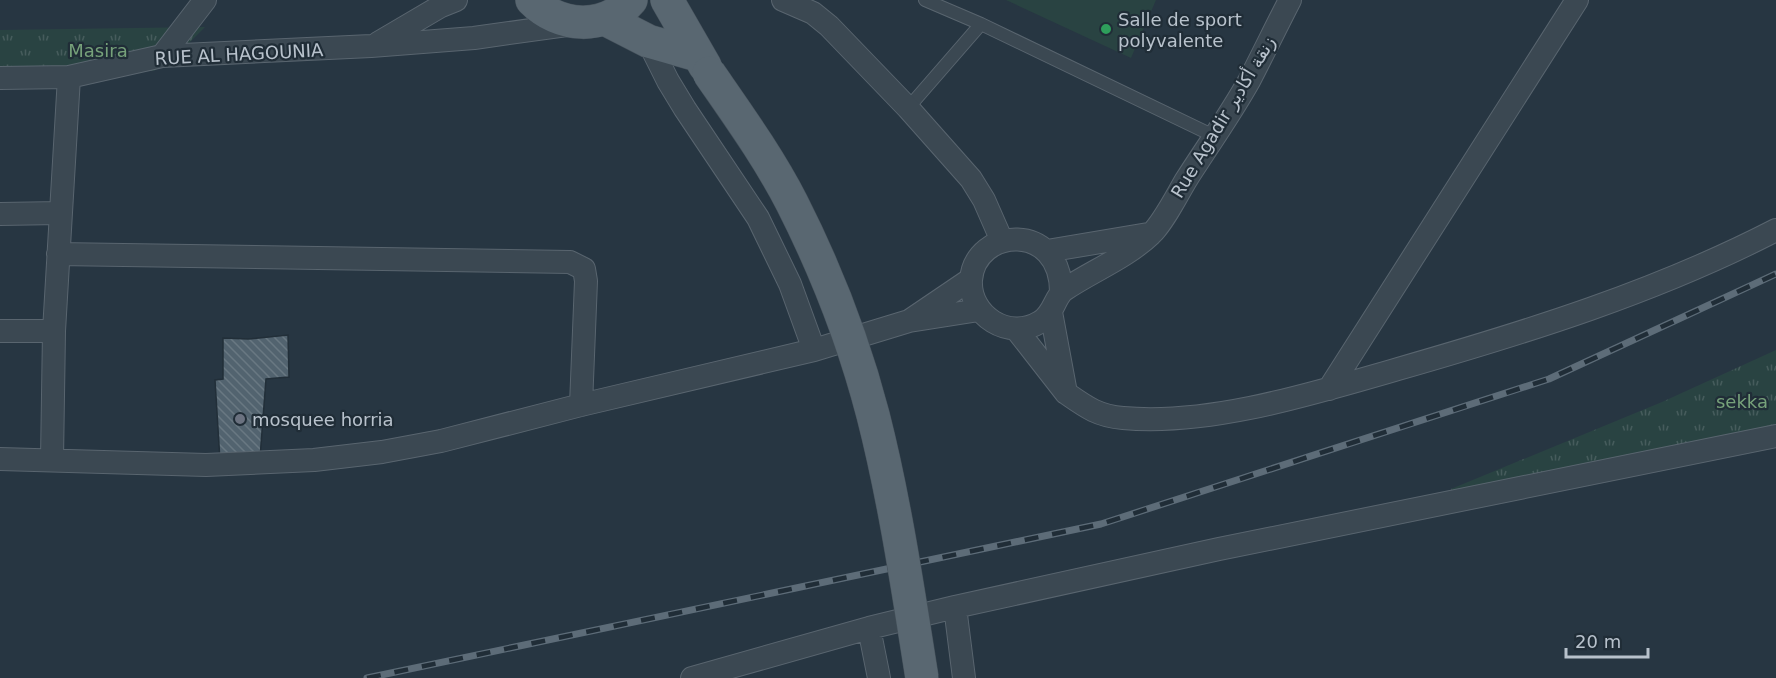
<svg xmlns="http://www.w3.org/2000/svg" width="1776" height="678" viewBox="0 0 1776 678" font-family="'DejaVu Sans',Vazirmatn,sans-serif">
	<defs>
		<pattern id="park-tufts" width="24" height="20" patternUnits="userSpaceOnUse" patternTransform="scale(1.5)"><rect width="24" height="20" fill="#294342"/><path d="M3 7l-1-3M5 7V3M7 7l1-3M15 17l-1-3M17 17v-4M19 17l1-3" fill="none" stroke="#465c5c"/></pattern>
		<pattern id="building-back-hatch" width="6" height="6" patternUnits="userSpaceOnUse" patternTransform="scale(1.5)"><rect width="6" height="6" fill="#52636f"/><path d="M-1 5l2 2M0 0l6 6M5-1l2 2" fill="none" stroke="#697882"/></pattern>
	</defs>
	<rect width="100%" height="100%" fill="#273642"/>
	<path fill="#294342" d="M1006,0H1156L1131,58Z"/>
	<path fill="url(#park-tufts)" d="M205,27L168,64L153,71L0,72V30Z
		M1776,350V426L1455,501L1451,489L1662,402Z"/>
	<path fill="url(#building-back-hatch)" stroke="#222f39" stroke-width="1.5" d="M288,335L289,377L266,379L260,458L220,461L215,380L223,379V338L249,339Z"/>
	<g fill="none" stroke-linecap="round" stroke-linejoin="round">
		<defs>
			<path id="service" d="M925,0L981,24L1214,136
				M908,108L981,24"/>
			<path id="minor" d="M783,0L813,13L829,26L908,108L971,179L984,200L1002,241
				M648,41L668,81L685,109L758,218L790,284L814,350
				M378,43L441,6L456,0
				M162,56L205,0
				M0,78L69,77L162,56L371,46L474,38L574,24
				M0,214L59,213
				M1047,251L1148,234
				M58,254L570,262L584,269L586,281L581,405
				M971,279L909,321L979,310
				M1061,292C1061,221 975,227 971,280C969,316 1009,341 1040,322C1054,314 1054,298 1064,290C1092,271 1126,258 1151,234C1163,223 1177,195 1186,180C1207,147 1230,115 1249,81C1263,54 1276,27 1290,0
				M1016,329L1066,393L1051,312
				M0,331H54
				M1329,389L1577,0
				M1066,393C1086,407 1098,416 1123,418C1211,426 1314,393 1398,369C1527,332 1656,292 1776,230
				M0,459L206,465L314,460L382,452L441,441L581,405L814,350L909,321
				M52,459L54,331L69,77
				M955,607L964,678
				M869,628L879,678
				M692,678L869,628L955,607L1219,549L1776,436"/>
			<path id="primary" d="M532,0C559,28 605,31 631,0
				M667,0L705,66
				M605,19L648,41L697,55"/>
		</defs>
		<use href="#service" stroke="#59656f" stroke-width="14"/>
		<use href="#minor" stroke="#59656f" stroke-width="24"/>
		<use href="#primary" stroke="#45515b" stroke-width="34"/>
		<use href="#service" stroke="#3b4852" stroke-width="12"/>
		<use href="#minor" stroke="#3b4852" stroke-width="22"/>
		<use href="#primary" stroke="#596771" stroke-width="33"/>
		<defs>
			<path id="rail" d="M367,678L1101,524L1549,379L1776,274"/>
		</defs>
		<use href="#rail" stroke="#5d6c78" stroke-width="7"/>
		<use href="#rail" stroke="#202d37" stroke-width="4.5" stroke-dasharray="14" stroke-linecap="butt"/>
		<defs>
			<path id="primary-bridge" d="M709,73C738,115 769,158 792,203C826,270 854,342 873,415C895,501 908,590 922,678"/>
		</defs>
		<use href="#primary-bridge" stroke="#45515b" stroke-width="34" stroke-linecap="butt"/>
		<use href="#primary-bridge" stroke="#596771" stroke-width="33"/>
	</g>
	<circle fill="#2e9e5b" stroke="#202d37" stroke-width="2" cx="1106" cy="29" r="6"/>
	<circle fill="#6b7280" stroke="#202d37" stroke-width="2" cx="240" cy="419" r="6"/>
	<g text-anchor="middle" dominant-baseline="central" stroke-width="4.5" stroke-linejoin="round" paint-order="stroke">
		<g font-size="18" fill="#b8c2cc" stroke="#202d37" text-anchor="start">
			<text x="1118" y="19">Salle de sport<tspan x="1118" dy="21">polyvalente</tspan></text>
			<text x="252" y="419">mosquee horria</text>
		</g>
		<g font-size="18" fill="#76a17a" stroke="#202d37">
			<text x="98" y="50">Masira</text>
			<text x="1742" y="401">sekka</text>
		</g>
		<g font-size="18" fill="#b8c2cc" stroke="#202d37">
			<text transform="translate(239 54) rotate(-3)">RUE AL HAGOUNIA</text>
			<text transform="translate(1223 117) rotate(-59)">Rue Agadir زنقة أكادير</text>
		</g>
	</g>
	<path d="M1566 648v9h82v-9" fill="none" stroke="#b8c2cc" stroke-width="3"/>
	<text x="1575" y="648" font-size="18" fill="#b8c2cc" stroke="#202d37" stroke-width="4.5" paint-order="stroke">20 m</text>
</svg>
